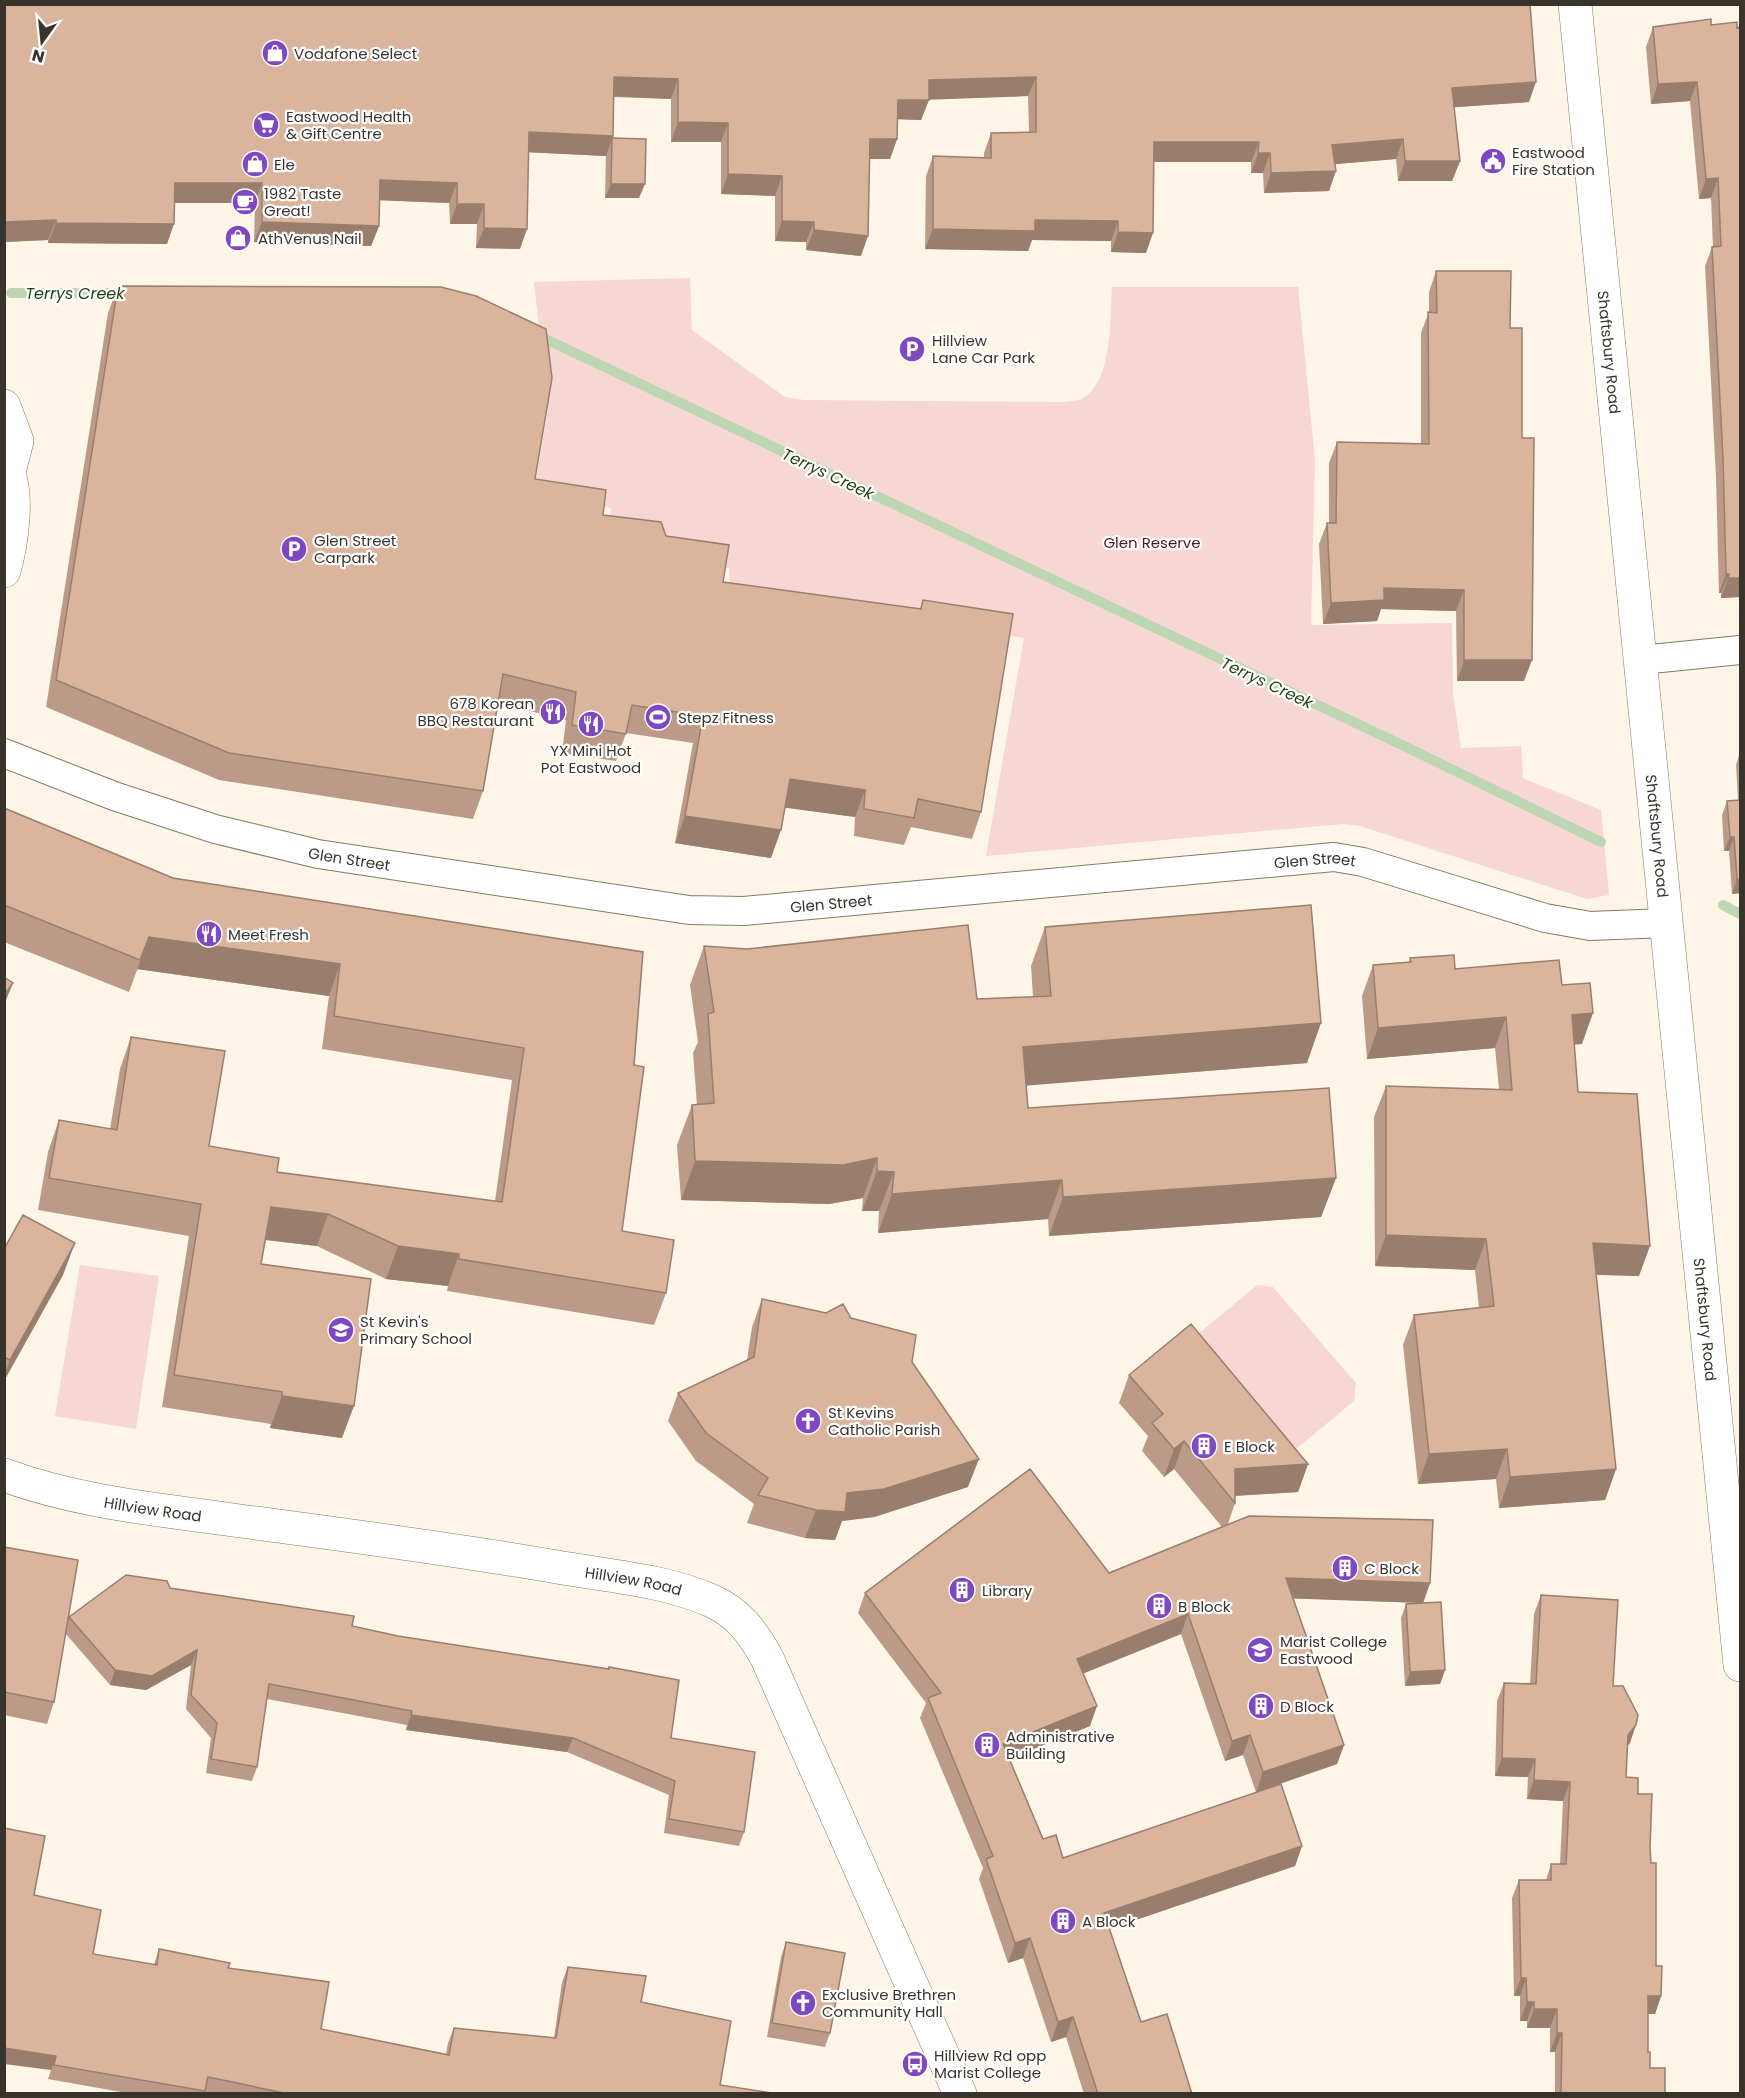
<svg xmlns="http://www.w3.org/2000/svg" width="1745" height="2098" viewBox="0 0 1745 2098" font-family="Poppins,sans-serif">
	<rect width="100%" height="100%" fill="#fdf5e8"/>
	<path fill="#f7d7d3" d="M690,278L692,330L785,397L804,400L1063,402C1069,401 1076,401 1081,399C1113,385 1110,317 1112,287H1298L1315,460L1311,625L1452,623L1453,694L1461,748L1521,746L1523,778L1601,810L1609,895L1587,899L1360,826L1343,824L986,856L1024,638L730,593L729,568L663,556L609,531L611,508L534,493L548,409L534,282Z
		M80,1265L159,1276L136,1429L55,1416Z
		M1257,1285L1273,1287L1356,1383L1354,1401L1295,1450L1198,1334Z"/>
	<g fill="none" stroke-linecap="round" stroke-linejoin="round">
		<path stroke="#bdd6b3" stroke-width="10" d="M11,293H130
			M537,335L1400,744L1601,842
			M1723,905L1740,914"/>
		<defs>
			<g id="street">
				<path d="M1641,660L1740,650"/>
				<path id="s1" d="M4,753L114,796L215,829L318,854L689,910L744,911L1334,857L1363,862L1545,918L1590,926L1666,923"/>
			</g>
			<g id="secondary">
				<path id="s2" d="M1575,4L1740,1665"/>
				<path d="M4,406L17,441L9,472"/>
				<path d="M4,466C21,487 11,546 4,571"/>
				<path id="s3" d="M4,1475C75,1501 152,1509 226,1519C337,1534 448,1548 557,1567C608,1576 665,1580 712,1601C739,1613 753,1633 767,1658L960,2094"/>
			</g>
		</defs>
		<use href="#street" stroke="#867a67" stroke-width="30"/>
		<use href="#secondary" stroke="#867a67" stroke-width="34"/>
		<use href="#street" stroke="#fff" stroke-width="28"/>
		<use href="#secondary" stroke="#fff" stroke-width="33"/>
	</g>
	<path fill="#bb9b87" d="M4,4L1529,102L1454,107L1460,161L1452,181H1398L1396,159L1335,164L1329,191L1264,193L1263,173H1251V162H1154L1146,253L1111,252V241L1032,240L1028,251L925,249L926,176L933,156L984,158V153L991,133L1029,132L1028,96L929,99L921,120L898,119L897,139L890,159H869L861,256L806,250V242L775,241V196L721,194V142H671V99L614,97L612,138L639,198H605L606,155V156L529,152L520,249L476,248L477,224H450L449,203L379,200V226L371,246L254,242L255,203H175L167,244L48,243V240L4,242Z
		M1711,25L1740,27V597L1721,598V593H1719L1716,477L1705,266L1712,247H1713L1711,198L1699,199L1690,101L1651,104L1646,47L1653,27Z
		M1436,271L1510,328L1522,438L1524,681H1457L1456,611L1381,609L1377,621L1323,624L1319,544L1327,523H1329V463L1337,442L1421,443V333L1429,312V292Z
		M118,286L535,479L603,515L666,536L723,582L920,609L923,600L981,812L972,839L911,827L904,845L854,836L855,817L785,807L771,858L675,843L693,743L626,733L616,761L562,753L566,720L498,703L483,791L473,819L219,780L46,707L108,313Z
		M1740,752V893L1732,894L1729,851H1724L1722,815L1727,801L1738,800L1736,765Z
		M4,808L173,878L643,952L622,1231L666,1293L654,1325L447,1291L448,1286L386,1279L317,1246L265,1240L261,1264L342,1438L270,1428L271,1424L162,1407L189,1236L38,1210L48,1152L59,1120L110,1129L120,1069L131,1037L209,1146L277,1172L495,1201L512,1080L322,1049L329,996L137,969L129,992L4,942Z
		M1045,927L1307,1063L1026,1085L1028,1108L1336,1178L1321,1217L1049,1236L1048,1219L878,1233L879,1211H862L863,1198L829,1204L681,1200L677,1145L692,1105H697L693,1053L698,1042L690,985L704,946L977,999L1033,997L1031,966Z
		M1410,958L1455,969L1562,985L1582,1044H1574L1578,1092L1639,1276L1596,1275L1616,1469L1605,1500L1499,1508L1496,1479L1418,1484L1403,1345L1414,1315L1479,1308L1475,1270L1375,1266L1374,1117L1386,1086L1499,1089L1495,1048L1367,1059L1362,996L1373,965L1409,962Z
		M4,1249L63,1275L4,1381Z
		M762,1299L851,1318L912,1362L968,1487L874,1517L842,1521L835,1540L805,1538L747,1523L754,1504L696,1461L668,1421L678,1393L747,1360L752,1327Z
		M1129,1375L1308,1464L1298,1492L1235,1496V1503L1228,1524L1430,1583L1423,1603L1293,1598L1344,1745L1337,1764L1256,1792L1243,1755L1225,1761L1181,1634L1083,1673L1090,1726L1009,1759L1043,1839L1063,1858L1302,1846L1295,1866L1109,1929L1141,2022L1192,2094H1084L1066,2037L1051,2042L1023,1958L1008,1963L979,1879L983,1868L920,1718L926,1703L858,1613L865,1593L1109,1573L1222,1527L1174,1469L1164,1477L1142,1451L1148,1436L1119,1403Z
		M4,1547L68,1617L170,1588L352,1626L671,1738L744,1832L739,1846L664,1833L669,1795L567,1752L406,1730L407,1725L267,1699L257,1767L252,1781L206,1773L211,1738L186,1709L191,1665L146,1690L110,1685L66,1634L54,1702L47,1724L4,1715Z
		M1541,1595L1613,1686L1630,1743L1627,1746L1626,1777L1638,1794L1650,1847L1656,1966L1661,1996L1655,2014H1648V2052L1650,2068L1665,2094H1555V2052H1550V2028H1527V2021H1520V1996H1514L1512,1898L1519,1880H1546L1551,1864H1560L1563,1801L1527,1799L1528,1777L1495,1776L1497,1701L1504,1683L1530,1684L1534,1614Z
		M1406,1604L1445,1670L1440,1684L1405,1686L1401,1618Z
		M34,1895L93,1954L154,1965L159,1949L228,1968L321,2029L446,2054L448,2043L454,2028L554,2038L562,1982L568,1967L641,2002L720,2085L778,2094H212L205,2092L204,2094H132L48,2079L51,2070Z
		M786,1942L830,2033L825,2047L767,2037L781,1957Z"/>
	<path fill="#997e6e" d="M614,77L678,79L671,99L606,96Z
		M1036,77L1028,96L922,100L929,80Z
		M1536,82L1529,102L1444,108L1452,88Z
		M1697,82L1690,101L1651,104L1658,84Z
		M898,100H929L921,120L891,119Z
		M678,122L728,123L721,142H671Z
		M529,132L613,136L606,156L522,152Z
		M870,139H897L890,159H862Z
		M1403,139L1396,159L1324,165L1332,145Z
		M1154,142H1259L1251,162H1147Z
		M1258,153H1270L1263,173H1251Z
		M1405,161H1460L1452,181H1398Z
		M1336,171L1329,191L1264,193L1271,173Z
		M728,174L782,176L775,196L721,194Z
		M1718,178L1711,198L1699,199L1706,179Z
		M380,180L457,183L449,203L373,200Z
		M175,183H262L255,203H168Z
		M611,184H645L639,198H605Z
		M457,204H484L477,224H450Z
		M56,220L48,240L4,242V222Z
		M1035,220L1118,221L1111,241L1032,240L1028,251L925,249L933,229Z
		M782,221L814,222L806,242L775,241Z
		M262,222L379,226L371,246L254,242Z
		M56,223L174,224L167,244L48,243Z
		M484,228L527,229L520,249L476,248Z
		M814,230L868,236L861,256L806,250Z
		M1118,232L1153,233L1146,253L1111,252Z
		M1726,574H1729L1721,593H1719Z
		M1728,578H1740V597L1721,598Z
		M1384,588L1464,590L1456,611L1381,609L1377,621L1323,624L1331,603Z
		M1464,660H1532L1524,681H1457Z
		M790,779L865,790L855,817L780,807Z
		M685,816L781,830L771,858L675,843Z
		M1730,837H1734L1729,851H1724Z
		M1740,879V893L1732,894L1737,880Z
		M149,937L340,964L329,996L137,969L129,992Z
		M13,983L4,1005V995Z
		M1593,1013L1582,1044L1560,1046L1572,1015Z
		M1506,1017L1495,1048L1367,1059L1378,1028Z
		M1321,1023L1307,1063L1009,1087L1023,1047Z
		M877,1158L863,1198L829,1204L681,1200L695,1161Z
		M877,1171L894,1172L879,1211H862Z
		M1336,1178L1321,1217L1049,1236L1063,1197Z
		M1062,1180L1048,1219L878,1233L892,1194Z
		M271,1207L328,1214L317,1246L259,1239Z
		M1386,1235L1486,1239L1475,1270L1375,1266Z
		M75,1243L63,1275L4,1381V1376L10,1360Z
		M1593,1243L1650,1246L1639,1276L1581,1274Z
		M398,1246L459,1254L448,1286L386,1279Z
		M282,1396L354,1406L342,1438L270,1428Z
		M1184,1441L1174,1469L1164,1477L1174,1449Z
		M1507,1449L1496,1479L1418,1484L1429,1454Z
		M979,1459L968,1487L874,1517L842,1521L835,1540L805,1538L816,1510L847,1493Z
		M1308,1464L1298,1492L1230,1496L1235,1469Z
		M1616,1469L1605,1500L1499,1508L1510,1477Z
		M1286,1578L1430,1583L1423,1603L1278,1598Z
		M1188,1614L1181,1634L1070,1679L1077,1659Z
		M197,1650L191,1665L146,1690L110,1685L115,1670Z
		M1445,1670L1440,1684L1405,1686L1410,1672Z
		M1097,1706L1090,1726L996,1764L1003,1744Z
		M411,1715L573,1738L567,1752L406,1730Z
		M1636,1725L1630,1743L1621,1753L1628,1735Z
		M1250,1735L1243,1755L1225,1761L1232,1741Z
		M1344,1745L1337,1764L1256,1792L1263,1772Z
		M1502,1758L1535,1759L1528,1777L1495,1776Z
		M1534,1780L1570,1782L1563,1801L1527,1799Z
		M1302,1846L1295,1866L1097,1933L1104,1913Z
		M1030,1938L1023,1958L1008,1963L1015,1943Z
		M1521,1978H1526L1520,1996H1514Z
		M1648,1996H1661L1655,2014H1641Z
		M1527,2002H1534L1527,2021H1520Z
		M1534,2009H1557L1550,2028H1527Z
		M1073,2017L1066,2037L1051,2042L1058,2022Z
		M1557,2033H1562L1555,2052H1550Z
		M4,2048L56,2056L51,2070L4,2064Z"/>
	<path fill="#dab49d" stroke="#997e6e" stroke-width="1.5" d="M4,4H1530L1536,82L1452,88L1460,161H1405L1403,139L1332,145L1336,171L1271,173L1270,153H1258L1259,142H1154L1153,233L1118,232V221L1035,220V231L933,229V156L991,158V133L1036,132V77L929,80V100H898L897,139H870L868,236L814,230V222L782,221V176L728,174V123L678,122V79L614,77L613,136L529,132L527,229L484,228V204H457V183L380,180L379,226L262,222V183H175L174,224L56,223V220L4,222Z
		M1711,19V25L1737,22V28L1740,27V578H1728L1729,574H1726L1723,458L1712,247L1721,246L1718,178L1706,179L1697,82L1658,84L1653,27Z
		M612,138L646,139L645,184H611Z
		M1436,271H1511L1510,328H1522V438H1534L1532,660H1464V590L1384,588V600L1331,603L1327,523H1336L1337,442L1429,444L1428,312L1437,313Z
		M118,286L441,287L476,296L546,329L552,378L535,479L606,490L603,515L661,522L666,536L729,545L723,582L921,609L923,600L1013,614L981,812L918,799L914,818L864,809L865,790L790,779L781,830L685,816L703,716L632,705L626,734L572,725L576,692L503,674L483,791L229,753L56,680Z
		M1740,800V879L1737,880L1734,837H1730L1727,801Z
		M4,808L173,878L643,952L634,1065L644,1067L622,1231L674,1240L666,1293L459,1259V1254L398,1246L328,1214L271,1207L261,1264L371,1279L354,1406L282,1396V1392L174,1375L201,1204L49,1178L59,1120L117,1130L131,1037L225,1051L209,1146L279,1158L277,1172L502,1202L524,1048L334,1016L340,964L149,937L140,960L4,905Z
		M1311,905L1321,1023L1023,1047L1028,1108L1329,1088L1336,1178L1063,1197L1062,1180L892,1194L894,1172L877,1171V1158L843,1165L695,1161L692,1105L714,1103L708,1014L714,1012L704,946L747,949L968,925L977,999L1051,996L1045,927Z
		M1454,955L1455,969L1559,960L1562,985L1590,983L1593,1013L1572,1015L1578,1092L1637,1094L1650,1246L1593,1243L1616,1469L1510,1477L1507,1449L1429,1454L1414,1315L1494,1306L1486,1239L1386,1235V1086L1512,1090L1506,1017L1378,1028L1373,965L1411,962L1410,958Z
		M4,977L13,983L4,995Z
		M23,1215L75,1243L10,1360L4,1357V1249Z
		M762,1299L826,1313L843,1304L851,1318L916,1335L912,1362L979,1459L884,1489L847,1493L845,1512L816,1510L758,1495L768,1478L706,1433L678,1393L754,1357Z
		M1191,1324L1308,1464L1235,1469V1503L1184,1441L1174,1449L1152,1423L1163,1414L1129,1375Z
		M1030,1469L1109,1573L1249,1516L1433,1520L1430,1583L1286,1578L1344,1745L1263,1772L1250,1735L1232,1741L1188,1614L1077,1659L1097,1706L1003,1744L1043,1839L1056,1835L1063,1858L1281,1784L1302,1846L1104,1913L1141,2022L1167,2014L1192,2094H1098L1073,2017L1058,2022L1030,1938L1015,1943L986,1859L993,1856L928,1698L941,1693L865,1593Z
		M4,1547L78,1560L54,1702L4,1692Z
		M126,1575L167,1581L170,1588L354,1616L352,1626L398,1636L609,1669V1667L679,1680L671,1738L755,1752L744,1832L669,1819L675,1781L573,1738L411,1715L412,1711L269,1684L257,1767L211,1759L217,1723L191,1695L197,1650L152,1676L115,1670L69,1617Z
		M1541,1595L1618,1600L1613,1686H1623L1638,1715L1636,1725L1628,1735L1626,1777L1638,1778V1794H1652L1650,1847L1651,1863H1656V1966H1662L1661,1996H1648V2052H1650V2068H1665V2094H1561L1562,2033H1557V2009H1534V2002H1527L1526,1978H1521L1519,1880H1551V1864H1566L1570,1782L1534,1780L1535,1759L1502,1758L1504,1683L1536,1684Z
		M1441,1602L1445,1670L1410,1672L1406,1604Z
		M4,1828L45,1836L34,1895L101,1910L93,1954L157,1965L159,1949L230,1963L228,1968L329,1982L321,2029L449,2055L454,2028L556,2038L568,1967L646,1976L641,2002L731,2021L720,2085L778,2094H289L208,2077L205,2091L54,2065L56,2056L4,2048Z
		M786,1942L845,1953L830,2033L772,2023Z"/>
	<defs>
		<symbol id="shop-disc" viewBox="-11 -11 22 22"><circle r="9.5" fill="#7e49c0" stroke="#fff"/><path d="M-5-2.5h2.3a2.7 3.5 0 0 1 5.4 0H5L5.5 6h-11ZM-1.5-2.5h3a1.5 2.3 0 0 0-3 0Z" fill="#fff"/></symbol>
		<symbol id="supermarket-disc" viewBox="-11 -11 22 22"><circle r="9.5" fill="#7e49c0" stroke="#fff"/><path d="M-6-5.5h2.5l.6 2H6L4.5 2H-2.5L-4.4-4H-6ZM-1.5 3.2a1.3 1.3 0 1 0 .1 0ZM3 3.2a1.3 1.3 0 1 0 .1 0Z" fill="#fff"/></symbol>
		<symbol id="civic-disc" viewBox="-11 -11 22 22"><circle r="9.5" fill="#7e49c0" stroke="#fff"/><path d="M-.6-6.5H3V-4.5H.6V-3L4-1V1h2V6H-6V1h2V-1L-.6-3ZM-1.2 2.5V6h2.4V2.5Z" fill="#fff"/></symbol>
		<symbol id="cafe-disc" viewBox="-11 -11 22 22"><circle r="9.5" fill="#7e49c0" stroke="#fff"/><path d="M-5.5-4.5H6V0H3Q3 3.5 0 3.5H-2.5Q-5.5 3.5-5.5 0ZM3-3.2v2h1.7v-2ZM-6 4.5H4V6H-6Z" fill="#fff"/></symbol>
		<symbol id="parking-disc" viewBox="-11 -11 22 22"><circle r="9.5" fill="#7e49c0" stroke="#fff"/><path d="M-3.5-5.5H1a3.5 3.5 0 0 1 0 7H-1V5.5H-3.5ZM-1-3.4V-.6H.8a1.4 1.4 0 0 0 0-2.8Z" fill="#fff"/></symbol>
		<symbol id="restaurant-disc" viewBox="-11 -11 22 22"><circle r="9.5" fill="#7e49c0" stroke="#fff"/><path d="M-5-6h1v4h1v-4h1v4h1v-4h1v5L-1.5 .5V6h-2V.5L-5-1ZM5-6V6H3V1.5H1.5Q1.5-4 5-6Z" fill="#fff"/></symbol>
		<symbol id="stadium-disc" viewBox="-11 -11 22 22"><circle r="9.5" fill="#7e49c0" stroke="#fff"/><path d="M0-5a6.5 5 0 1 0 0 10a6.5 5 0 1 0 0-10ZM-3.5-1.8h7v3.6h-7Z" fill="#fff"/></symbol>
		<symbol id="school-disc" viewBox="-11 -11 22 22"><circle r="9.5" fill="#7e49c0" stroke="#fff"/><path d="M0-5L7-2L0 1L-7-2ZM-4 1L0 2.5L4 1V4Q0 6-4 4Z" fill="#fff"/></symbol>
		<symbol id="church-disc" viewBox="-11 -11 22 22"><circle r="9.5" fill="#7e49c0" stroke="#fff"/><path d="M-1.2-6h2.4v3.5h3.3v2.4h-3.3V6h-2.4V-.1h-3.3v-2.4h3.3Z" fill="#fff"/></symbol>
		<symbol id="building-disc" viewBox="-11 -11 22 22"><circle r="9.5" fill="#7e49c0" stroke="#fff"/><path d="M-4-6H4V6H1V3H-1V6H-4ZM-2.5-4.3h1.7v1.8h-1.7ZM.8-4.3h1.7v1.8H.8ZM-2.5-1h1.7V.8h-1.7ZM.8-1h1.7V.8H.8Z" fill="#fff"/></symbol>
		<symbol id="bus-disc" viewBox="-11 -11 22 22"><circle r="9.5" fill="#7e49c0" stroke="#fff"/><path d="M-5-6H5V4H4V6H2V4H-2V6H-4V4H-5ZM-3.5-4V0h7V-4ZM-3.5 1.2v1.5H-2V1.2ZM2 1.2v1.5H3.5V1.2Z" fill="#fff"/></symbol>
	</defs>
	<g fill-rule="evenodd">
		<use href="#shop-disc" x="260" y="38" width="30" height="30"/>
		<use href="#supermarket-disc" x="251" y="110" width="30" height="30"/>
		<use href="#civic-disc" x="1478" y="146" width="30" height="30"/>
		<use href="#shop-disc" x="240" y="149" width="30" height="30"/>
		<use href="#cafe-disc" x="230" y="187" width="30" height="30"/>
		<use href="#shop-disc" x="223" y="223" width="30" height="30"/>
		<use href="#parking-disc" x="897" y="334" width="30" height="30"/>
		<use href="#parking-disc" x="279" y="534" width="30" height="30"/>
		<use href="#restaurant-disc" x="538" y="697" width="30" height="30"/>
		<use href="#stadium-disc" x="643" y="702" width="30" height="30"/>
		<use href="#restaurant-disc" x="576" y="709" width="30" height="30"/>
		<use href="#restaurant-disc" x="194" y="919" width="30" height="30"/>
		<use href="#school-disc" x="326" y="1315" width="30" height="30"/>
		<use href="#church-disc" x="793" y="1406" width="30" height="30"/>
		<use href="#building-disc" x="1189" y="1431" width="30" height="30"/>
		<use href="#building-disc" x="1330" y="1553" width="30" height="30"/>
		<use href="#building-disc" x="947" y="1575" width="30" height="30"/>
		<use href="#building-disc" x="1144" y="1591" width="30" height="30"/>
		<use href="#school-disc" x="1245" y="1635" width="30" height="30"/>
		<use href="#building-disc" x="1246" y="1691" width="30" height="30"/>
		<use href="#building-disc" x="972" y="1730" width="30" height="30"/>
		<use href="#building-disc" x="1048" y="1906" width="30" height="30"/>
		<use href="#church-disc" x="788" y="1988" width="30" height="30"/>
		<use href="#bus-disc" x="900" y="2049" width="30" height="30"/>
	</g>
	<g text-anchor="middle" dominant-baseline="central" stroke-width="4.5" stroke-linejoin="round" paint-order="stroke">
		<g font-size="15" fill="#39342b" stroke="#fff" text-anchor="start">
			<text x="294" y="53">Vodafone Select</text>
			<text x="286" y="116">Eastwood Health<tspan x="286" dy="17">&amp; Gift Centre</tspan></text>
			<text x="1512" y="152">Eastwood<tspan x="1512" dy="17">Fire Station</tspan></text>
			<text x="274" y="164">Ele</text>
			<text x="264" y="193">1982 Taste<tspan x="264" dy="17">Great!</tspan></text>
			<text x="258" y="238">AthVenus Nail</text>
			<text x="932" y="340">Hillview<tspan x="932" dy="17">Lane Car Park</tspan></text>
			<text x="314" y="540">Glen Street<tspan x="314" dy="17">Carpark</tspan></text>
			<text x="534" y="703" text-anchor="end">678 Korean<tspan x="534" dy="17">BBQ Restaurant</tspan></text>
			<text x="678" y="717">Stepz Fitness</text>
			<text x="591" y="750" text-anchor="middle">YX Mini Hot<tspan x="591" dy="17">Pot Eastwood</tspan></text>
			<text x="228" y="934">Meet Fresh</text>
			<text x="360" y="1321">St Kevin's<tspan x="360" dy="17">Primary School</tspan></text>
			<text x="828" y="1412">St Kevins<tspan x="828" dy="17">Catholic Parish</tspan></text>
			<text x="1224" y="1446">E Block</text>
			<text x="1364" y="1568">C Block</text>
			<text x="982" y="1590">Library</text>
			<text x="1178" y="1606">B Block</text>
			<text x="1280" y="1641">Marist College<tspan x="1280" dy="17">Eastwood</tspan></text>
			<text x="1280" y="1706">D Block</text>
			<text x="1006" y="1736">Administrative<tspan x="1006" dy="17">Building</tspan></text>
			<text x="1082" y="1921">A Block</text>
			<text x="822" y="1994">Exclusive Brethren<tspan x="822" dy="17">Community Hall</tspan></text>
			<text x="934" y="2055">Hillview Rd opp<tspan x="934" dy="17">Marist College</tspan></text>
		</g>
		<g font-size="15" fill="#39342b" stroke="#fff">
			<text stroke="none"><textPath href="#s2" startOffset="350">Shaftsbury Road</textPath></text>
			<text stroke="none"><textPath href="#s2" startOffset="836">Shaftsbury Road</textPath></text>
			<text stroke="none"><textPath href="#s1" startOffset="362">Glen Street</textPath></text>
			<text stroke="none"><textPath href="#s1" startOffset="1334">Glen Street</textPath></text>
			<text stroke="none"><textPath href="#s1" startOffset="848">Glen Street</textPath></text>
			<text stroke="none"><textPath href="#s2" startOffset="1322">Shaftsbury Road</textPath></text>
			<text stroke="none"><textPath href="#s3" startOffset="153">Hillview Road</textPath></text>
			<text stroke="none"><textPath href="#s3" startOffset="639">Hillview Road</textPath></text>
		</g>
		<g font-size="15" fill="#4e1615" stroke="#fff">
			<text x="1152" y="542">Glen Reserve</text>
		</g>
		<g font-size="16" font-style="italic" fill="#1f3f0d" stroke="#fff">
			<text x="75" y="293">Terrys Creek</text>
			<text transform="translate(828 474) rotate(25)">Terrys Creek</text>
			<text transform="translate(1267 683) rotate(25)">Terrys Creek</text>
		</g>
	</g>
	<rect width="1745" height="2098" fill="none" stroke="#39342b" stroke-width="12"/>
	<g transform="translate(42 42) rotate(195)" stroke="#ffffff" stroke-width="4.5" paint-order="stroke">
	<path d="M0-4.5L10 22L0 15L-10 22Z" fill="#39342b"/>
	<text y="-9" font-size="16" font-weight="bold" text-anchor="middle" fill="#39342b">N</text>
	</g>
</svg>
